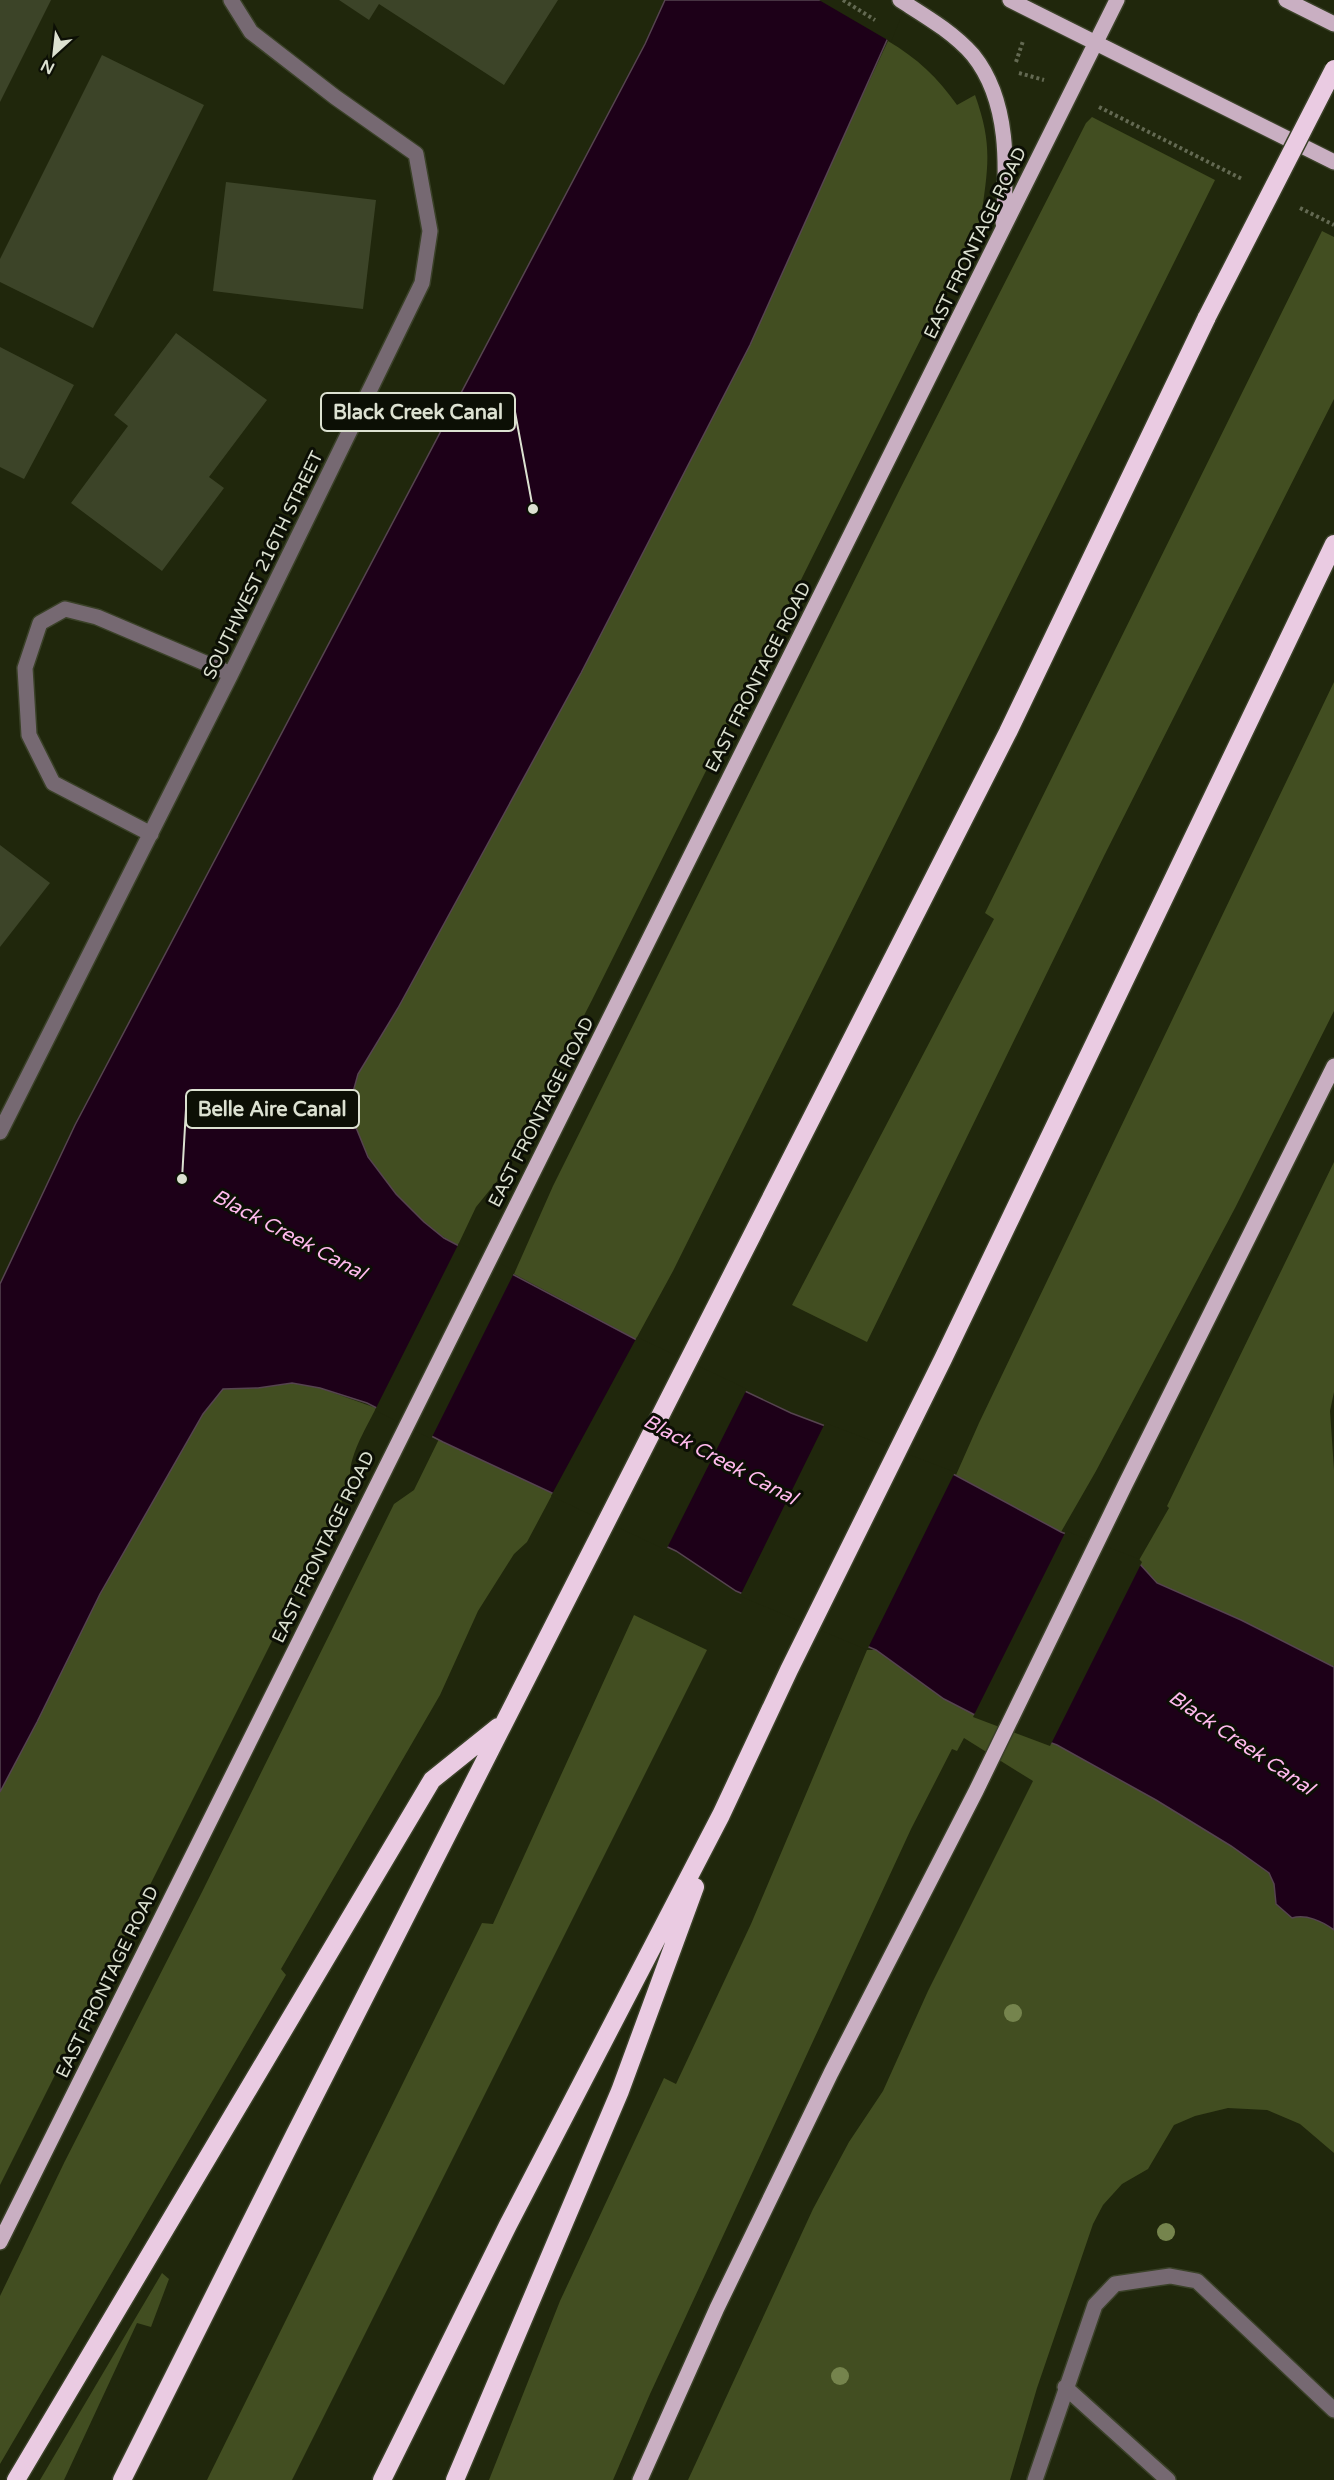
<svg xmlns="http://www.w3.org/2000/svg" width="1334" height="2480" viewBox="0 0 1334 2480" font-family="'Varela Round',sans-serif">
	<rect width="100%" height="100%" fill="#20270c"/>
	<path fill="#424e21" d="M888,41C917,58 938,78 957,105L975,95C993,145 988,167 981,218L592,1000L502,1175L476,1207L458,1245C411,1222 345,1149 353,1093C357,1066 384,1032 398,1008L829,167Z
		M1092,117L1215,180L673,1271L636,1339L514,1274L553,1186L900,489L1086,123Z
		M1322,231L1334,237V399L1104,856L867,1342L792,1305L994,919L985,913Z
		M1334,682V1011L1235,1208L1096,1471L1061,1532L956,1475L979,1423Z
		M1334,1162V1392L1330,1411L1334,1470V1667L1241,1620L1157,1583L1138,1562L1169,1508L1167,1506Z
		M292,1383L320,1388L376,1408C367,1427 345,1461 351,1483L0,2185V1792L37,1722L100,1594L203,1414L222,1389L258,1388Z
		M439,1439L553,1493L527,1542L514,1554L478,1611L440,1695L281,1969L286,1975L0,2464V2296L64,2163L202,1892L394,1504L414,1490Z
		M634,1615L707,1650L292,2480H207L482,1923L493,1924Z
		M867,1650H876L944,1699L973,1714L1057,1745L1156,1800L1231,1846L1269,1873L1274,1884L1276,1904L1292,1917C1306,1914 1322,1921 1334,1930V2153L1300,2124L1267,2110L1228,2108L1195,2116L1174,2125L1148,2169L1122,2184L1103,2205L1093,2224L1037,2388L1010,2480H688L813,2209L849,2142L883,2091L928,1991L1033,1781L964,1738L957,1751L952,1749L911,1829L650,2394L613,2480H489L560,2301L664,2078L676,2084L751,1924Z
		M162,2273L169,2279L151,2327L137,2323L64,2480H40Z"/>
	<path fill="#1d0018" stroke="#564450" stroke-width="1.5" d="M665,0H905L750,345L581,673L398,1008L358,1074L353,1092V1106L355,1125L368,1157L396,1194L424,1222L444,1238L635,1339L791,1413L955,1475L1061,1532L1138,1562L1157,1583L1241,1620L1334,1667V1930C1322,1921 1306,1914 1292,1918L1276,1904L1274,1884L1269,1873L1231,1846L1156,1800L1057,1745L973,1714L944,1699L876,1650L736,1591L676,1551L443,1442L367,1403L320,1388L292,1383L258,1388L223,1389L203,1414L100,1594L37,1722L0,1792V1284L75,1125L645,44Z"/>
	<path fill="#20270c" d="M819,0H908L891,42Z
		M459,1243L515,1271L431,1439L375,1410Z
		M637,1337L747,1389L666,1550L551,1496Z
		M825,1423L955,1472L867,1650L740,1596Z
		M1066,1531L1139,1559L1142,1562L1050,1746L973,1717Z"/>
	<path fill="#3c4428" d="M0,0H51L0,102Z
		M339,0H558L504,85L379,4L369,20Z
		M102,55L204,105L93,328L0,282V259Z
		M226,182L376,200L363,309L213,291Z
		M176,333L267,400L209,477L224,488L162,571L71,503L128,426L114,415Z
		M0,347L74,385L24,479L0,467Z
		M0,845L50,883L0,947Z"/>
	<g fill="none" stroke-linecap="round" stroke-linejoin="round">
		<defs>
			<path id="minor" d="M151,834L53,783L29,735L25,668L40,623L65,609L97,617L231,674
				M0,1132L231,674L422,283L430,231L416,154L335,97L251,32L231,0
				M1065,2387L1168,2480
				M1035,2480L1095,2305L1115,2284L1170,2276L1197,2281L1334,2410"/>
			<path id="major" d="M900,0C925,16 953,32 973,55C1010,101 1007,168 1003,223
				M1010,0L1334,162
				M1286,0L1334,24
				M0,2242L1117,0
				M640,2480L717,2308L831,2073L976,1791L1125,1485L1334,1066"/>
			<path id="highway" d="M16,2480L432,1780L498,1727
				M122,2480L295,2134L1008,732L1207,317
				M382,2480L508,2225L721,1815L789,1670L943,1359L1334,544
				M455,2480L620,2091L695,1887"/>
		</defs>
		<use href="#minor" stroke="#3a4128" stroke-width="18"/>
		<use href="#major" stroke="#3a4128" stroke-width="18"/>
		<use href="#highway" stroke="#3a4128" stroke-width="21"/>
		<path stroke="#636952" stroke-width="4" stroke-dasharray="3 3" stroke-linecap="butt" d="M843,0L875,20
			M1016,62L1023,41
			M1019,73L1044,80
			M1099,107L1242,179
			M1300,208L1334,225"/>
		<use href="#minor" stroke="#766972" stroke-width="15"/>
		<use href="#major" stroke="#c9afc2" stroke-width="15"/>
		<use href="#highway" stroke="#eacbe2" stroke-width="18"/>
		<defs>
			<path id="highway-bridge" d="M1207,317L1334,69"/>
		</defs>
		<use href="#highway-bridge" stroke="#3a4128" stroke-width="21" stroke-linecap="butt"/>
		<use href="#highway-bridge" stroke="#eacbe2" stroke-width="18"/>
	</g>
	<g fill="#75844d">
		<circle cx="1013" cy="2013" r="9"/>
		<circle cx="1166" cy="2232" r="9"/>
		<circle cx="840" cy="2376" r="9"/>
	</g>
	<g text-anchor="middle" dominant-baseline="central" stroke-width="6" stroke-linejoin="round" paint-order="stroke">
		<g font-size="18" fill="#dce1d1" stroke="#0c0f05">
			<text transform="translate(975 243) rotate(-64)">EAST FRONTAGE ROAD</text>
			<text transform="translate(263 565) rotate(-64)">SOUTHWEST 216TH STREET</text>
			<text transform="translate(758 677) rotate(-63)">EAST FRONTAGE ROAD</text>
			<text transform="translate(541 1112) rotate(-63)">EAST FRONTAGE ROAD</text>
			<text transform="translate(323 1547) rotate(-64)">EAST FRONTAGE ROAD</text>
			<text transform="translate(107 1982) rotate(-64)">EAST FRONTAGE ROAD</text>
		</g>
		<g font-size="20" font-style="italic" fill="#ffb9ed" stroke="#0c0f05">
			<text transform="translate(289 1235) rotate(28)">Black Creek Canal</text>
			<text transform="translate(720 1460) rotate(28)">Black Creek Canal</text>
			<text transform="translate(1241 1743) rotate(34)">Black Creek Canal</text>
		</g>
	</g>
	<path fill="none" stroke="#dce1d1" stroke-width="2" d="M533 509L515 412M182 1179L186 1109"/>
	<g fill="#dce1d1" stroke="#0c0f05" stroke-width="2">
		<circle cx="533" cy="509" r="6"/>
		<circle cx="182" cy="1179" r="6"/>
	</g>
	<g fill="#0c0f05" stroke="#dce1d1" stroke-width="2">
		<rect x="321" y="393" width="194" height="38" rx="6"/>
		<rect x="186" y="1090" width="173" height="38" rx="6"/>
	</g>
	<g font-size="20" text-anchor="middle" font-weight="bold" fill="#dce1d1">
		<text x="418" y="419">Black Creek Canal</text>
		<text x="272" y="1116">Belle Aire Canal</text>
	</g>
	<g transform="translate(54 54) rotate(207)" stroke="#0c0f05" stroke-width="4.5" paint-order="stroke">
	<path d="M0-4.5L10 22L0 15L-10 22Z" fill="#dce1d1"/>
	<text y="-9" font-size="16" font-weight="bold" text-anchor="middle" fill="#dce1d1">N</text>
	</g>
</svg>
